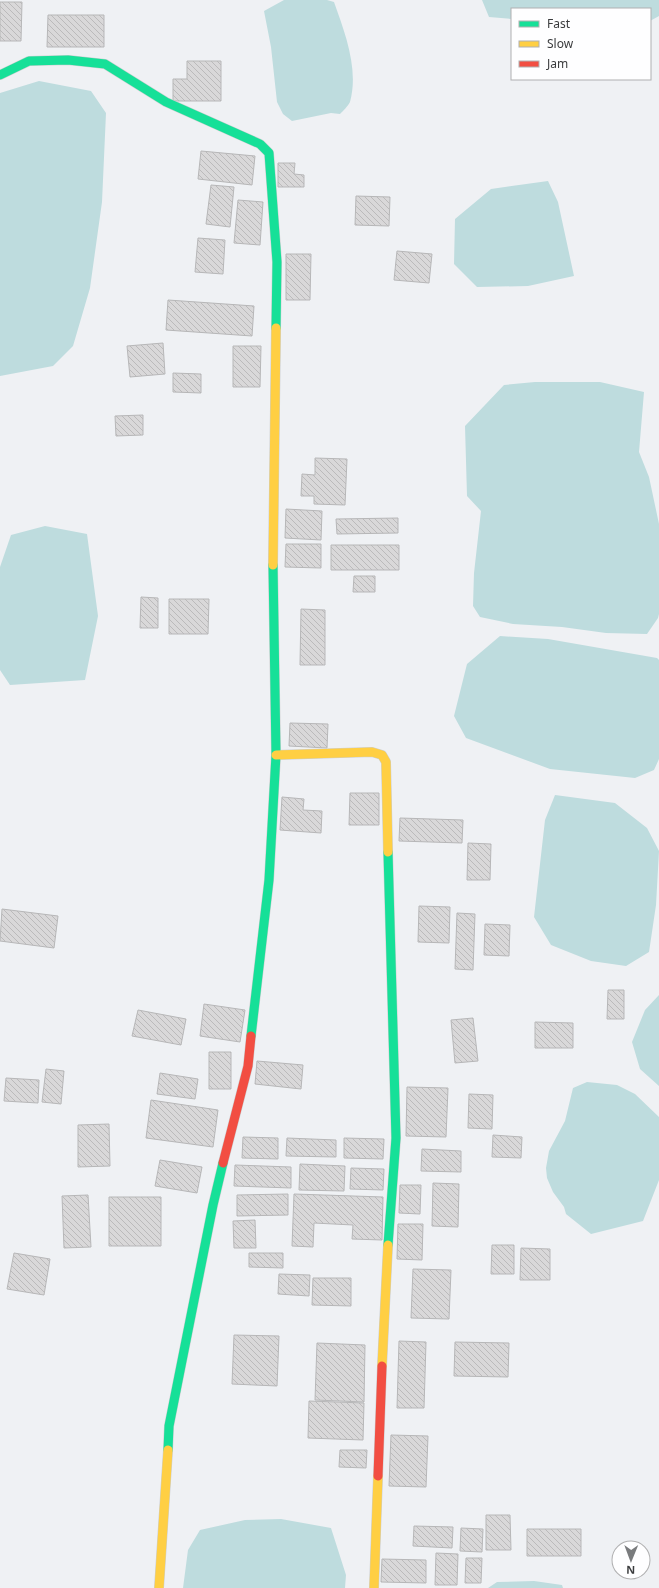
<svg xmlns="http://www.w3.org/2000/svg" width="659" height="1588" viewBox="0 0 659 1588" font-family="'Noto Sans',sans-serif">
	<defs>
		<pattern id="building-back-hatch" width="6" height="6" patternUnits="userSpaceOnUse"><rect width="6" height="6" fill="#d9d8d9"/><path d="M-1 5l2 2M0 0l6 6M5-1l2 2" fill="none" stroke="#bbbabb"/></pattern>
	</defs>
	<rect width="100%" height="100%" fill="#eff1f4"/>
	<path fill="#bedcde" d="M284,0H327L334,2C345,33 359,69 350,102C348,106 343,111 340,114L331,113L292,121L283,114L277,102L271,47L264,11Z
		M482,0H659V16L650,21V9H512V19L489,17Z
		M39,81L91,91L106,113L102,202L90,288L73,346L53,366L0,376V93Z
		M548,181L558,202L574,276L528,286L477,287L454,264L455,219L491,189Z
		M535,382H600L644,392L639,452L649,477L659,524V614L658,618L647,634L606,633L562,627L513,624L480,617L473,606L474,573L481,511L467,496L465,426L504,385Z
		M45,526L87,534L98,616L85,680L10,685L0,670V567L11,535Z
		M500,636L548,639L657,658L659,660V759L654,770L635,778L550,769L466,738L454,716L467,664Z
		M555,795L615,803L647,828L659,851L656,905L649,952L626,966L591,961L551,945L534,917L545,820Z
		M659,995V1086L640,1069L632,1042L645,1010Z
		M587,1082L617,1085L635,1094L659,1117V1180L643,1221L591,1234L566,1214L564,1207L553,1192L547,1178L546,1168L549,1151L565,1121L573,1088Z
		M281,1519L331,1528L346,1575L345,1588H183L188,1550L200,1530L245,1520Z
		M534,1581L562,1585L563,1588H488L497,1582Z"/>
	<path fill="url(#building-back-hatch)" stroke="#b7b7b8" d="M0,2H22L21,41H0Z
		M48,15H104V47H47Z
		M187,61H221V101H173V79H187Z
		M201,151L255,156L252,185L198,179Z
		M278,163H295L294,174L304,175V187H278Z
		M211,185L234,187L230,227L206,224Z
		M356,196L390,197L389,226L355,225Z
		M238,200L263,202L260,245L234,243Z
		M198,238L225,240L223,274L195,272Z
		M397,251L432,254L429,283L394,280Z
		M286,254H311L310,300H286Z
		M168,300L254,306L252,336L166,330Z
		M163,343L165,374L130,377L127,346Z
		M233,346H261L260,387H233Z
		M173,373L201,374V393L173,392Z
		M143,415V435L116,436L115,416Z
		M315,458L347,459L345,505L314,504V496H301L302,474L315,475Z
		M286,509L322,511L321,540L285,538Z
		M398,518V533L337,534L336,519Z
		M286,544H321V568L285,567Z
		M331,545H399V570H331Z
		M354,576H375V592H353Z
		M141,597L158,598V628H140Z
		M169,599H209L208,634H169Z
		M301,609L325,610V665H300Z
		M290,723L328,724L327,748L289,746Z
		M350,793H379V825H349Z
		M282,797L304,799L303,810L322,811L321,833L280,830Z
		M400,818L463,820L462,843L399,841Z
		M468,843L491,844L490,880H467Z
		M419,906L450,907L449,943L418,942Z
		M2,909L58,916L54,948L0,941Z
		M457,913L475,914L473,970L455,969Z
		M485,924L510,925L509,956L484,955Z
		M608,990H624V1019H607Z
		M204,1004L245,1010L240,1042L200,1036Z
		M138,1010L186,1019L181,1045L132,1036Z
		M473,1018L478,1061L455,1063L451,1020Z
		M535,1022L573,1023V1048H535Z
		M209,1052H231V1089H209Z
		M257,1061L303,1065L301,1089L255,1084Z
		M46,1069L64,1071L61,1104L42,1102Z
		M160,1073L198,1079L195,1099L157,1094Z
		M6,1078L39,1080L38,1103L4,1101Z
		M407,1087L448,1088L446,1137L406,1136Z
		M469,1094L493,1095L492,1129L468,1128Z
		M151,1100L218,1110L213,1147L146,1138Z
		M109,1124L110,1166L78,1167V1125Z
		M493,1135L522,1137L521,1158L492,1157Z
		M243,1137L278,1138V1159L242,1158Z
		M287,1138L336,1140V1157L286,1156Z
		M344,1138L384,1139L383,1159L344,1158Z
		M422,1149L461,1151V1172L421,1171Z
		M160,1160L202,1167L197,1193L155,1186Z
		M300,1164L345,1166L344,1191L299,1190Z
		M235,1165L291,1167V1188L234,1186Z
		M351,1168L384,1169L383,1190L350,1189Z
		M433,1183L459,1184L458,1227L432,1226Z
		M400,1185H421L420,1214L399,1213Z
		M288,1194V1215L237,1216V1195Z
		M294,1194L383,1197L382,1240L352,1239L353,1225L314,1223L313,1247L292,1246Z
		M88,1195L91,1247L64,1248L62,1196Z
		M109,1197H161V1246H109Z
		M255,1220L256,1248H234L233,1221Z
		M398,1224H423L422,1260L397,1259Z
		M492,1245H514V1274H491Z
		M521,1248L550,1249V1280H520Z
		M14,1253L50,1259L44,1295L7,1289Z
		M249,1253H283V1268L249,1267Z
		M413,1269L451,1270L449,1319L411,1318Z
		M279,1274L310,1275L309,1296L278,1294Z
		M313,1278H351V1306L312,1305Z
		M234,1335L279,1336L277,1386L232,1384Z
		M399,1341L426,1342L424,1408H397Z
		M455,1342L509,1343L508,1377L454,1376Z
		M317,1343L365,1345L364,1402L315,1400Z
		M309,1401L364,1403L363,1440L308,1438Z
		M391,1435L428,1436L426,1487L389,1486Z
		M340,1450H367L366,1468L339,1467Z
		M486,1515H510L511,1550H486Z
		M414,1526L453,1527L452,1548L413,1546Z
		M461,1528L483,1529L482,1552L460,1551Z
		M527,1529H581V1556H527Z
		M436,1553L458,1554L457,1585H435Z
		M466,1558H482L481,1583H465Z
		M382,1559L426,1560V1583L381,1582Z"/>
	<g fill="none" stroke-linecap="round" stroke-linejoin="round">
		<defs>
			<path id="fast" d="M0,75L29,61L68,60L105,64L166,102L260,144L269,153L277,262L276,328
				M251,1036L269,880L276,755L273,565
				M388,1245L396,1138L388,852
				M168,1450L169,1426L213,1205L223,1163"/>
			<path id="slow" d="M273,565L276,328
				M276,755L372,752L382,755L386,762L388,852
				M382,1366L388,1245
				M159,1588L168,1450
				M374,1588L378,1476"/>
			<path id="jam" d="M223,1163L248,1066L251,1036
				M378,1476L382,1366"/>
		</defs>
		<use href="#fast" stroke="#cccecf" stroke-width="10"/>
		<use href="#slow" stroke="#cccecf" stroke-width="10"/>
		<use href="#jam" stroke="#cccecf" stroke-width="10"/>
		<use href="#fast" stroke="#16e098" stroke-width="9"/>
		<use href="#slow" stroke="#ffcf43" stroke-width="9"/>
		<use href="#jam" stroke="#f24e42" stroke-width="9"/>
	</g>
	<rect x="511" y="8" width="140" height="72" fill="#fefeff" stroke="#b0b0b1"/>
	<rect x="519" y="21" width="20" height="6" fill="#16e098" stroke="#b0b0b1"/>
	<text x="547" y="28" font-size="12" fill="#3a3b3d">Fast</text>
	<rect x="519" y="41" width="20" height="6" fill="#ffcf43" stroke="#b0b0b1"/>
	<text x="547" y="48" font-size="12" fill="#3a3b3d">Slow</text>
	<rect x="519" y="61" width="20" height="6" fill="#f24e42" stroke="#b0b0b1"/>
	<text x="547" y="68" font-size="12" fill="#3a3b3d">Jam</text>
	<g transform="translate(631 1560) rotate(181)"><circle r="19" fill="#fefeff" stroke="#b0b0b1"/>
	<path d="M0-3L7 15L0 10L-7 15Z" fill="#797b7d"/>
	<text y="-6" font-size="11" font-weight="bold" text-anchor="middle" fill="#3a3b3d">N</text>
	</g>
</svg>
